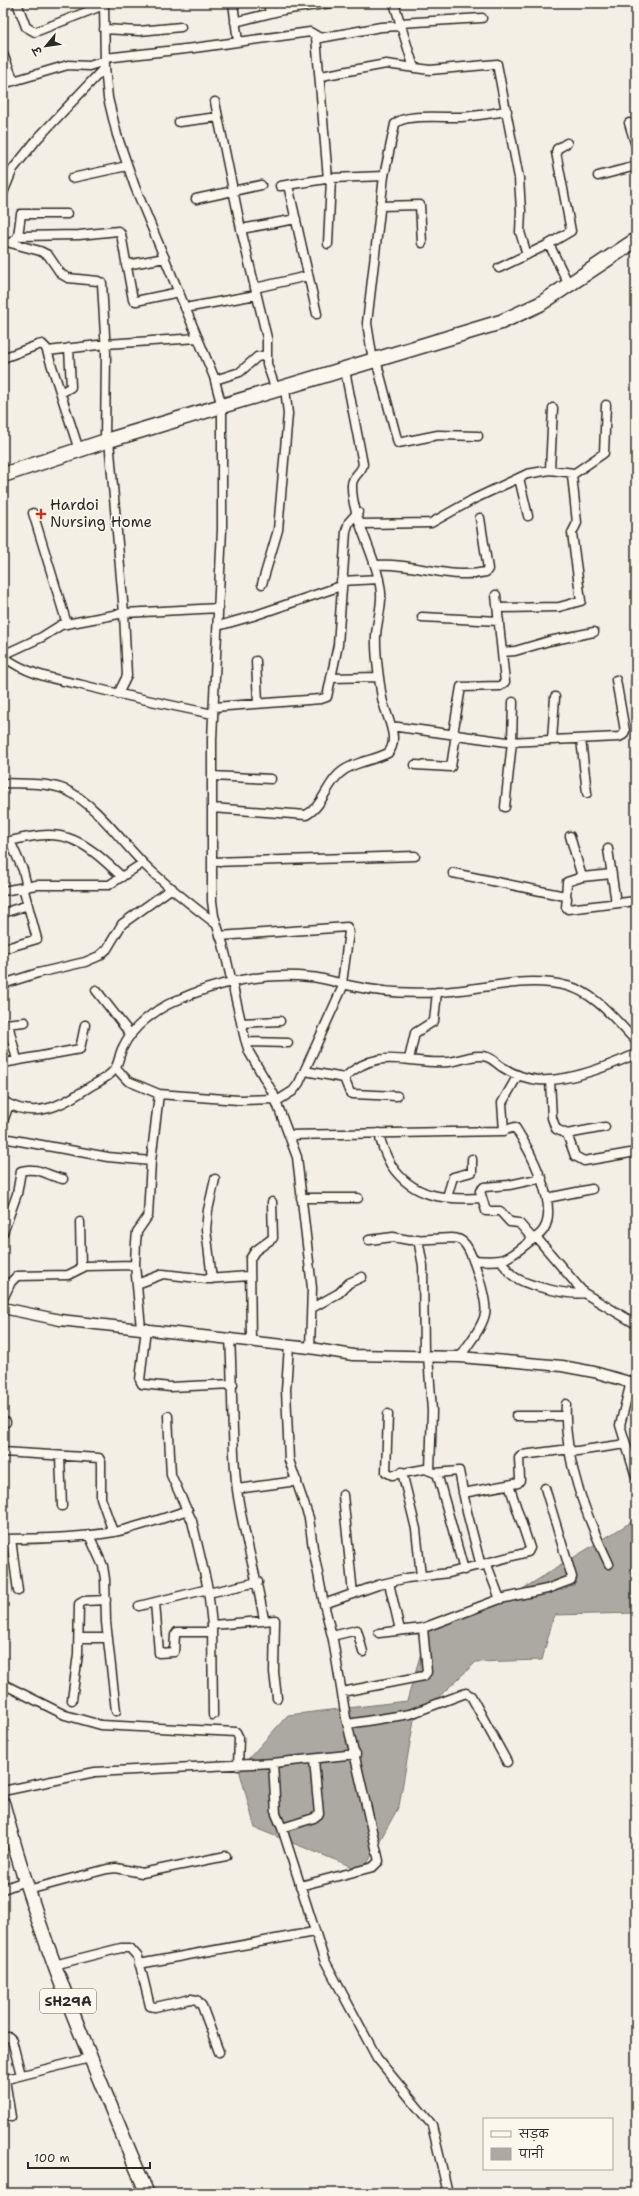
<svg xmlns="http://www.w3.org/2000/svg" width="639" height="2196" viewBox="0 0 639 2196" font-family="'Shantell Sans','Playpen Sans Deva',sans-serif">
	<rect width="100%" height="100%" fill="#f3efe4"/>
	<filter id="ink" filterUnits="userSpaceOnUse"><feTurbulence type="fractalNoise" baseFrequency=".025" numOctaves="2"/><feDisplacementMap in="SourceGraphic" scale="8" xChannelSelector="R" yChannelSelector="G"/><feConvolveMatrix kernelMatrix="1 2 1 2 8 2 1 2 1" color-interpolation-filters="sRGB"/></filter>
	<g filter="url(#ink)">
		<path fill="#aca9a2" stroke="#787772" d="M636,1519V1613L554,1615L542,1660L476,1662L414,1720L399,1806L363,1871L255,1828L239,1769L288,1715L407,1701L429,1625L508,1598Z"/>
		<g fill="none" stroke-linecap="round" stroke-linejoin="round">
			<defs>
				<path id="minor" d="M17,3L26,27L35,32L104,5
					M104,3L105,67L108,98L117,135L135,187L214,377L222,407V529L212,739V901L214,916L223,944L245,1039L249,1052L273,1093L297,1157L312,1288L310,1348
					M233,3L238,42
					M268,3L270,13
					M394,3L414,68
					M235,22L283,10L331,3
					M400,23L482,18
					M104,29L139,31L181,27
					M316,37L328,179
					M3,54L14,81
					M105,58L194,48L310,32L320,38L381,27L402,26
					M321,76L386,64L430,70L497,64L519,178L521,211L520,232L527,255
					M3,84L68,65L89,66L105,61
					M215,102L241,229L267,338V364L276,390
					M179,122L218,117
					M629,123L636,146
					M598,176L636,166
					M72,178L127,166
					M288,185L317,314
					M280,186L332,178L384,176
					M3,193L13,169L38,138L105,67
					M196,199L261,185
					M380,206L420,205L422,243
					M241,229L296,219
					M18,236L79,235L118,231L121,234L133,300L136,301L179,292
					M15,240L18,236L21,214H67
					M3,241L40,251L48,255L61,274L68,278L98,281L102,283L106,353L105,441
					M328,244L331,179
					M549,244L569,285
					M126,265L165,258
					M499,268L549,244L571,231L556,152L557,149L567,143
					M255,288L308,276
					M185,308L256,295
					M48,351L106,344L198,338
					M3,358L38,345L42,344L46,348L79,450
					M376,360L398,443L438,435L478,436
					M373,361L367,323L384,176L395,124C404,113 447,118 461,117C477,116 492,113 507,111
					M215,380L240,372L257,357L267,355
					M61,393L71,387L69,348
					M109,440L124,613L127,676L118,694
					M550,470L553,408
					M519,478L528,516
					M33,513L67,624
					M361,524L431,523L474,499L527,474L550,470L574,473
					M376,565C413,562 448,580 486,572L488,569L480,518
					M341,581L379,579
					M262,584L278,530L288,414L285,388
					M498,608L559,607L581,601L572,533L577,523L572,475L604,453L606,405
					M422,617L499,621
					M218,626L253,616L341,586
					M502,652L515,651L549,641L594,632
					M3,655L42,637L61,625L124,613L219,608
					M3,656C25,674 55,679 82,685C126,696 169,705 213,714
					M256,661L258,703
					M331,678L379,677
					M636,681V685
					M214,707L321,699L327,697L338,645L346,531L349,522L358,512
					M391,726L507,742L619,737L623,735L625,731L616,680
					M453,734L461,687L500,686L505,682L496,595
					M581,739L587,793
					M552,740L555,697
					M415,765L451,767L456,734
					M212,776L271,779
					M3,783C23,784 48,782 66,790C96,804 124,845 148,868C169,888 193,906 216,924
					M505,807L512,742L513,702
					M212,808L306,815C322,807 326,786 339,774C352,762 372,761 388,753C401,739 385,714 382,698C379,678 375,656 376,635C377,621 382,607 381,593C378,557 351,518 352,485C352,475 362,473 363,464L345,370
					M570,836L582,877L612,874
					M10,841L23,870L27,887
					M3,843C63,826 79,836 122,877
					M608,849L616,903
					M212,862L415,856
					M453,873L565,896L567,898L566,907L568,909L636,901
					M3,891L36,885H109L143,863
					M566,897L567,882L582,877
					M3,913L28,905
					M220,936L347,927L349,932L342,983
					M3,949L37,939L23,887
					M3,984L38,973L85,962L99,956L107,949L122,924L172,888
					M96,990L131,1035
					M241,1023L280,1021
					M4,1024L25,1022
					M8,1024L17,1060
					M246,1042L288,1043
					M409,1059L415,1033L434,1021L437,992
					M3,1063L80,1049L85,1025
					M116,1068L128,1081L159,1094L238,1100L276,1099
					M305,1071L344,1078L350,1093L353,1094L397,1096
					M344,1078C379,1045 407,1065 448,1062C460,1061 475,1053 487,1057C493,1059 497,1064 502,1067C513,1074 527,1079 539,1080C569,1082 609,1066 636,1054
					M550,1080L552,1118L556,1129L567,1134L605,1127
					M3,1101C36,1121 62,1105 91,1086C98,1082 109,1077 114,1070C119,1064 119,1054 123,1047C132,1027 155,1010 175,1001C217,982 265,972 310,977C324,978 338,983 352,986C379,992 412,994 440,992C482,990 526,975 567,986C595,992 617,1022 636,1041
					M277,1101L293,1091L299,1083L344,984
					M3,1121L9,1105
					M504,1131L502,1103L518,1075
					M379,1133C381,1145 385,1154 391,1165C413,1198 445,1200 482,1198
					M567,1134L575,1156L584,1161L636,1152
					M289,1135L502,1131L515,1127C529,1149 559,1204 544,1229C541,1235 533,1239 528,1243C505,1262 502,1262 473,1260
					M3,1138L108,1157L151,1161
					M447,1197L453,1177L472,1172V1159
					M301,1198H358
					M547,1198L592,1189
					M80,1222L81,1267
					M3,1233L17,1194L21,1171C37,1166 48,1176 63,1179
					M536,1237L584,1293L636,1324
					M418,1239L423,1266L424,1356
					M533,1239L519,1223L510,1222L500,1211H486L480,1191L484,1187L509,1185L542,1178
					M369,1240L393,1237L409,1240L452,1238C457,1238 461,1239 465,1244C473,1254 488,1302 485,1314C482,1329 468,1344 460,1357
					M502,1261C506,1269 510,1275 518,1279C530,1286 571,1296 584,1293
					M212,1279L206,1229L208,1210L215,1179
					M137,1284L163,1274L207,1279L249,1276
					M3,1299L11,1282L17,1276L68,1275L86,1266L135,1265
					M312,1308L339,1293L349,1283L362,1277
					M141,1328L135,1265L136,1242L137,1232L148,1216L151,1161L159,1094
					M146,1328L140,1380L142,1384L170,1387L233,1384
					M230,1338C233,1389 231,1440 237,1490C243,1534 257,1576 264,1620
					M251,1341L250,1259L255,1251L273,1238L272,1202
					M289,1345L286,1390L289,1460L309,1518L313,1548L324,1604L333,1640L346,1718L379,1861L373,1867L300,1886
					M428,1356L432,1411L430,1470
					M631,1382L620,1425L636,1477
					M566,1404C563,1459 586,1515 609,1564
					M388,1414L386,1472L392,1475L425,1469L435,1473L459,1471L467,1512L481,1566
					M168,1416L171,1475L192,1521L208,1589L212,1625L213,1715
					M516,1416H565
					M3,1422H6
					M3,1452L99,1458L101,1462V1498L113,1532
					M570,1452L626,1444
					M60,1457L62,1506
					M402,1472L416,1529L421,1576
					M437,1473L464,1570
					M237,1489L297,1481
					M463,1493L518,1483L520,1480L519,1458L522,1455L570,1449
					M343,1495L353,1594
					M89,1535L103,1566L105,1579L106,1622L116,1711
					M3,1539C40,1539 78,1538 114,1532C139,1527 164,1518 188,1510
					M11,1539L18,1591
					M487,1565L500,1599
					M389,1583L400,1630
					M208,1593L258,1582
					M155,1602L159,1653L174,1652L175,1635L177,1632H212
					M324,1604L378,1585L407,1578L449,1573L528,1552L530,1548L509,1485
					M139,1606L208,1589
					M212,1625L275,1620L274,1672L277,1698
					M379,1633L423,1628L500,1599L547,1589L571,1580L572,1577L545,1488
					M332,1636L357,1630L363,1652
					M79,1638H108
					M3,1684L65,1715L101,1725L236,1732L239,1738L238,1766
					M342,1692L424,1676L427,1672L423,1628
					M72,1700L78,1654L79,1604L84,1601L106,1600
					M348,1724L410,1714L466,1693L471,1696L507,1762
					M273,1763L276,1814L282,1828L324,1959L377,2058L432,2125L448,2193
					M3,1791L95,1772L273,1763L356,1754
					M282,1828L314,1818L319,1814L314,1760
					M3,1889L25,1881
					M28,1890L107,1869L116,1868L142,1873L226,1856
					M139,1964L314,1932
					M54,1965L121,1948H130L138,1957L150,2006L155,2007L191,1999L197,2000L202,2006L219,2052
					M3,2037H9L12,2040L21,2075
					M5,2079L11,2117
					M3,2080L90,2058"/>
				<path id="tertiary" d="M3,1308L60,1320L310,1348L353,1355L460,1357L562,1366L594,1372L636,1384"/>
				<path id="primary" d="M3,1804C38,1938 93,2065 147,2193"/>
				<path id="trunk" d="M3,475L109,440L501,322L540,304L636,240"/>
			</defs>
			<use href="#minor" stroke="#2b2b2b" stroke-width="11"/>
			<use href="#tertiary" stroke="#2b2b2b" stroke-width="13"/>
			<use href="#primary" stroke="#2b2b2b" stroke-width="16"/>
			<use href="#trunk" stroke="#2b2b2b" stroke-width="17"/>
			<use href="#minor" stroke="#fbf7ec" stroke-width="8"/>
			<use href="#tertiary" stroke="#fbf7ec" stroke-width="10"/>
			<use href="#primary" stroke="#fbf7ec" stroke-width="13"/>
			<use href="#trunk" stroke="#fbf7ec" stroke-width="14"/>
		</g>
	</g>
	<path fill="#c8321e" stroke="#fbf7ec" stroke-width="1.5" d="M39 508h4v4h4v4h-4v4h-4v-4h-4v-4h4z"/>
	<g text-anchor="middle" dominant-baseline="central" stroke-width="3.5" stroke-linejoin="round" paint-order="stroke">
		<rect fill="#fbf7ec" stroke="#696865" stroke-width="1" x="40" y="1989" width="56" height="24" rx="3"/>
		<g font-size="14" font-weight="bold" fill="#2b2b2b">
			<text x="68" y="2001">SH29A</text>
		</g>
		<g font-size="15" fill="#2b2b2b" stroke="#fbf7ec" text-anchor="start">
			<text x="50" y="505">Hardoi<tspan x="50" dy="17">Nursing Home</tspan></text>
		</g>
	</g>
	<rect width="639" height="2196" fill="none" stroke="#fbf7ec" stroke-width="16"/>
	<rect x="8" y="8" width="623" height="2180" fill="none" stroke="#2b2b2b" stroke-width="1.5" filter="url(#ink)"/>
	<rect x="483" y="2118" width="130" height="52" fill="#fbf7ec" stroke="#a8a59f"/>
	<rect x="491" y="2131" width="20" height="6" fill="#fbf7ec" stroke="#a8a59f"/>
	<text x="519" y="2138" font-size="12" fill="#2b2b2b">सड़क</text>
	<rect x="491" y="2148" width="20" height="12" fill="#aca9a2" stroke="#a8a59f"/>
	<text x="519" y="2158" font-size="12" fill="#2b2b2b">पानी</text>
	<g transform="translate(46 46) rotate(241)" stroke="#fbf7ec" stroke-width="3" paint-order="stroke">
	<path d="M0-3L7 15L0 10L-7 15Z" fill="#2b2b2b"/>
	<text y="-6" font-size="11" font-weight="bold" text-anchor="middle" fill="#2b2b2b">उ</text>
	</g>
	<path d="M28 2162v6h122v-6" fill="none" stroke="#2b2b2b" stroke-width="2"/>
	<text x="34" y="2162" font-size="12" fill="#2b2b2b" stroke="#fbf7ec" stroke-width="3" paint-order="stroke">100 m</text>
</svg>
